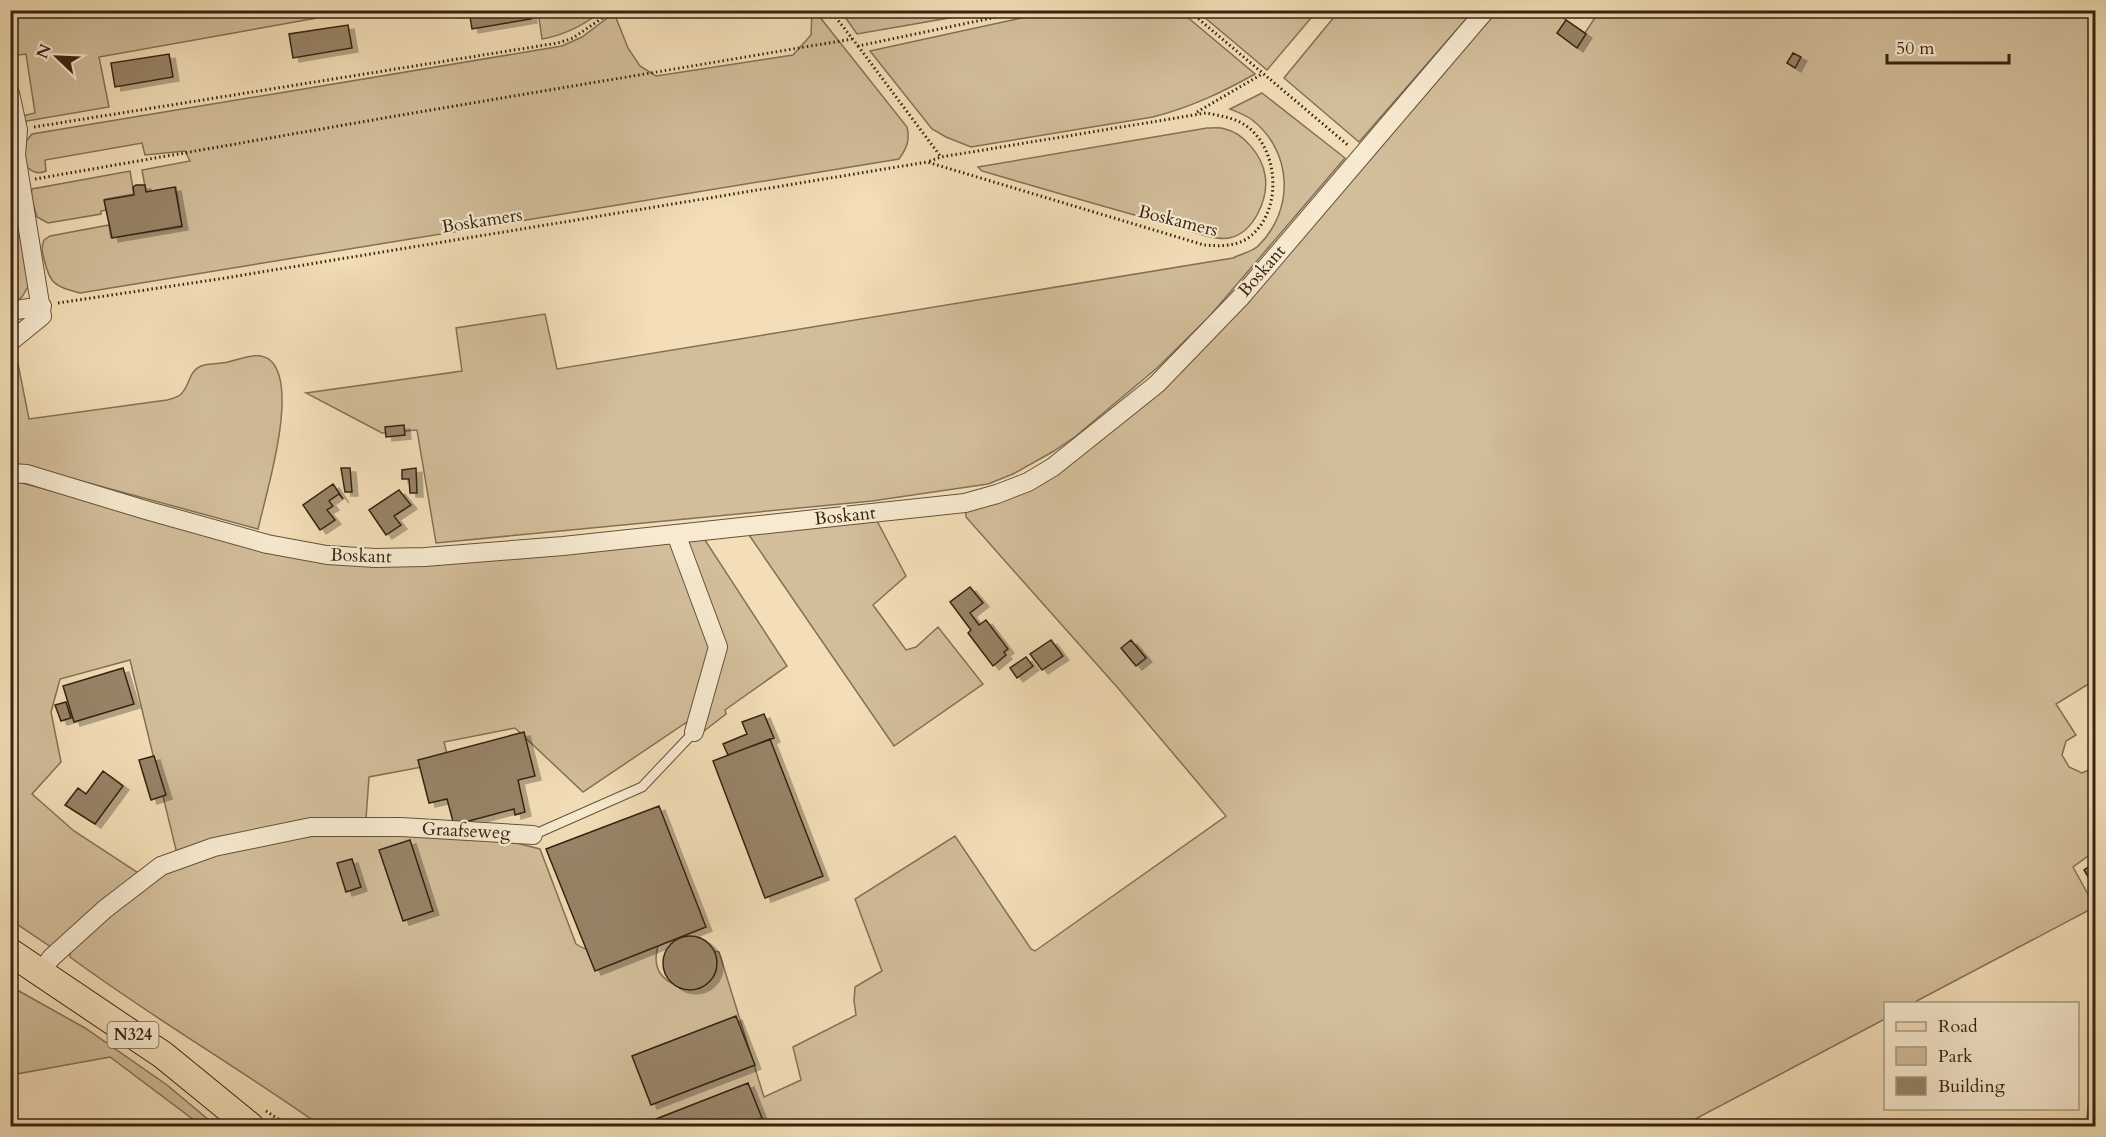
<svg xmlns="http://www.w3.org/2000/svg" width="2106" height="1137" viewBox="0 0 2106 1137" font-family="Cardo,serif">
	<defs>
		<filter id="shadow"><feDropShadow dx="6" dy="4" stdDeviation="0" flood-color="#0004"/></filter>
	</defs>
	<rect width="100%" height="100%" fill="#f3deb7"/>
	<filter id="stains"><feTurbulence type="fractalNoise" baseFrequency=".00333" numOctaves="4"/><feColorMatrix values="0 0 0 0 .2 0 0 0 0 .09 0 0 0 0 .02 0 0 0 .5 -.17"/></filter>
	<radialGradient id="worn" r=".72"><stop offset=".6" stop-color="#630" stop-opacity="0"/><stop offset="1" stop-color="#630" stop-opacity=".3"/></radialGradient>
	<path fill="#d3be9b" stroke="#847056" stroke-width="1.5" d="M812,10L815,11L907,127C910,140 907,148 899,159L80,293C55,286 50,285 44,259C42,252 41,247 44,240L50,236L109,225L111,238L182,227L176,187L146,192L142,170L190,161L185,151L145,155L142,143L45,160L46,171C38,175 30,171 24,164V144L32,134L562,46L582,37L614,13L628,48L640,66L656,76L793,55L811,35Z
		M840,10H989V11L857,34Z
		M1058,10L1180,11L1255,74C1221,93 1191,107 1153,117L971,147L946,137L932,129L870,51Z
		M1600,10L2095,11V680L2056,704L2076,735L2066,741L2062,755L2069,767L2082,773L2095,767V851L2073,867L2095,907L1913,1003L1886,1004L1885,1019L1682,1126H321C239,1068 151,1017 70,957V951L98,924L168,872L223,852L289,838L408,829L516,843L540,849L576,944C601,961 631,945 658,946C643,997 722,999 713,951L719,952L764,1097L801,1080L793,1047L856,1015L854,1001L855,987L882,971L855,899L955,836L1031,949L1035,951L1226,816L1117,687L966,517L965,508L1005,497L1228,322L1497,11H1553L1585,33Z
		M11,11H356L99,57L109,107L27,121L23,120L22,116L35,113L26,54L11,56Z
		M538,11V10L602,11C584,25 566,35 542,39Z
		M1197,11L1317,10V11L1267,70Z
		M1339,11V10L1473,11L1359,142L1284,78Z
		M1262,93L1345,158L1208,318L1157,368L1076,436L1054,451L1013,474L988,484L872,501L436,543L417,430L382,433L306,393L462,371L456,328L545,314L557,369L1233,258C1240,254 1252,252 1258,246C1295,210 1293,151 1251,119C1245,115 1237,112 1230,109Z
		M1207,128C1212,128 1220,127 1225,129C1244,133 1262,156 1265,175C1269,198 1254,233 1229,238C1214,241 1183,228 1167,224C1105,207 1044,189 982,171L978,167Z
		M130,171L134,194L105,199L106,210L101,211V214L48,223L37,217L31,196L32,189Z
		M12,222L19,223L30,283L22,297L11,304L10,223Z
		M15,349L29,419L167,400C171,399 177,397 180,395C190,387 188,371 201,366C209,363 219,364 228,362C241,359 260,350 271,361C299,388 266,494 258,529L11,462L10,352Z
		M10,480L314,559L703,537L787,666L725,710L726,714L704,731L693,718L583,792L515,728L444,742L449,762L369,777L366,819L177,854L130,660L60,679L51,712L61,762L32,794L74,831L140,874L51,947L11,920Z
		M876,519L906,576L873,605L906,650L916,647L938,627L983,684L894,746L747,532Z
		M10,986L85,1028L167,1085L216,1126H202L110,1057L11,1075Z
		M2095,1051V1126H2086Z"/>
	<path fill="#988467" stroke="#352311" stroke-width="1.5" filter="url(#shadow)" d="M469,10H529L531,19L472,29Z
		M1566,20L1586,34L1577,48L1557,33Z
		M348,25L352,48L293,58L289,34Z
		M1793,53L1801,57L1795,68L1787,63Z
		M169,54L173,77L115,87L111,63Z
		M136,185H145L146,192L175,187L182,226L112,238L104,200L134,195L133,187Z
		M404,425L405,435L386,437L385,427Z
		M341,468H350L352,492H345Z
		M416,468L417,493H410L409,479H402V470Z
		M333,484L343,499L339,494L329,501L333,506L327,510L335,520L320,530L303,505Z
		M399,490L411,505L394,516L401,525L386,535L369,510Z
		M970,587L983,603L970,613L979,625L986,620L1008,649L1004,652L1006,655L993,666L968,633L971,630L950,602Z
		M1051,640L1063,656L1042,670L1030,654Z
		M1131,640L1146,658L1136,666L1121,648Z
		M1026,657L1033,666L1017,678L1010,668Z
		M123,668L134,704L74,722L63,686Z
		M66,702L71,718L61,721L55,705Z
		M764,714L774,738L728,755L723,744L747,734L742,722Z
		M524,732L535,776L518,780L525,812L515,815L514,809L454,825L447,799L429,803L418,760Z
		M770,739L823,876L765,898L713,761Z
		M154,756L166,795L151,800L139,760Z
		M103,771L123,786L95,824L65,805L78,788L86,794Z
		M659,806L706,927L595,971L546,849Z
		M410,840L433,911L403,921L379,850Z
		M352,859L361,887L346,892L337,863Z
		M2096,862V884L2093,885L2084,870Z
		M663 963a27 27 0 1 1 54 0a27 27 0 1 1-54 0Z
		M736,1016L755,1065L651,1105L632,1056Z
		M748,1083L762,1118L740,1126H659L656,1119Z"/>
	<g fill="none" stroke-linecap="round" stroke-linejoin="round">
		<defs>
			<path id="lane" d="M533,835L642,787L694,732"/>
			<path id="street" d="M10,93L18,130L16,155L42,316L10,342
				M10,311L42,306
				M10,473L27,474L149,511L267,544L327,555L375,558L425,557L563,546L965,503L997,494L1028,482L1053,467L1157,384L1241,297L1486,10
				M676,534L718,647L694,732
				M41,972L51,958L105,909L161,866L214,847L311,827H401L533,835"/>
			<path id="primary" d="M10,952L163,1055L250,1126"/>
		</defs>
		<use href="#lane" stroke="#64523a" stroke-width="11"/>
		<use href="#street" stroke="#64523a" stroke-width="20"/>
		<use href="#primary" stroke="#352311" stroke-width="29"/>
		<path stroke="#352311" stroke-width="3" stroke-dasharray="1.5 3" stroke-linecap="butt" d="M830,10L858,46L1030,10
			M1188,10L1349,146
			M858,46L941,157
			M1197,112L1262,74
			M34,127L558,43L573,38L614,10
			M35,179L390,117L852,39
			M58,303L219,279L927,162L1204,245C1219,246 1235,247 1248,238C1282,214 1280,153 1249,128C1237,118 1221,116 1206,113L941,157L927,162
			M266,1111L289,1126"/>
		<use href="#lane" stroke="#f7ead0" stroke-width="9"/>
		<use href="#street" stroke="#f7ead0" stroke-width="18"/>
		<use href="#primary" stroke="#f3deb7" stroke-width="27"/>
	</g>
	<g text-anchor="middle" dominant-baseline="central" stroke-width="4.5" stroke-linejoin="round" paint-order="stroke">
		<rect fill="#f7ead0" stroke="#6f5f4a" stroke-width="1.5" x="107.5" y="1022" width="51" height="26" rx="4.5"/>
		<g font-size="16" font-weight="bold" fill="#352311">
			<text x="133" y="1035">N324</text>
		</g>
		<g font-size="18" fill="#352311" stroke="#f7ead0">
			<text transform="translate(482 221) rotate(-9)">Boskamers</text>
			<text transform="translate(1178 221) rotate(14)">Boskamers</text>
			<text transform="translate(1262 271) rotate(-49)">Boskant</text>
			<text transform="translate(845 516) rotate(-6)">Boskant</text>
			<text transform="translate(361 556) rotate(2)">Boskant</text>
			<text transform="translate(466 831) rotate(3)">Graafseweg</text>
		</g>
	</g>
	<rect width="2106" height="1137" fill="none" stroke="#f3deb7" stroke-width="36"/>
	<rect x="12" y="12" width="2082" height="1113" fill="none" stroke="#352311" stroke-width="3"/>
	<rect x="18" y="18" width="2070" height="1101" fill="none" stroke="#352311" stroke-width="1.5"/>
	<rect x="1884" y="1002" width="195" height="108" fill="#f7ead0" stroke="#a99a84" stroke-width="1.5"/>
	<rect x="1896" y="1022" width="30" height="9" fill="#f3deb7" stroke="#a99a84" stroke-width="1.5"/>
	<text x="1938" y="1032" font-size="18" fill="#352311">Road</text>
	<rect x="1896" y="1047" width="30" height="18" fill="#d3be9b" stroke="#a99a84" stroke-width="1.5"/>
	<text x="1938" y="1062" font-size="18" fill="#352311">Park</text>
	<rect x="1896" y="1077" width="30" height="18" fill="#988467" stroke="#a99a84" stroke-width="1.5"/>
	<text x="1938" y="1092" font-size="18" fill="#352311">Building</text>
	<g transform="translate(57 57) rotate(293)" stroke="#f7ead0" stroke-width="4.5" paint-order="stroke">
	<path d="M0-4.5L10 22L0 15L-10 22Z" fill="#352311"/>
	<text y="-9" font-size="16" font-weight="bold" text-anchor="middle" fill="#352311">N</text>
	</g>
	<path d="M1887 54v9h122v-9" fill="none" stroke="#352311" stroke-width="3"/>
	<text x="1896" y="54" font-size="18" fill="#352311" stroke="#f7ead0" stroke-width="4.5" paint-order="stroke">50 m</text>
	<rect width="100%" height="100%" filter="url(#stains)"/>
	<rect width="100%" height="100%" fill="url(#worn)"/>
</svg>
